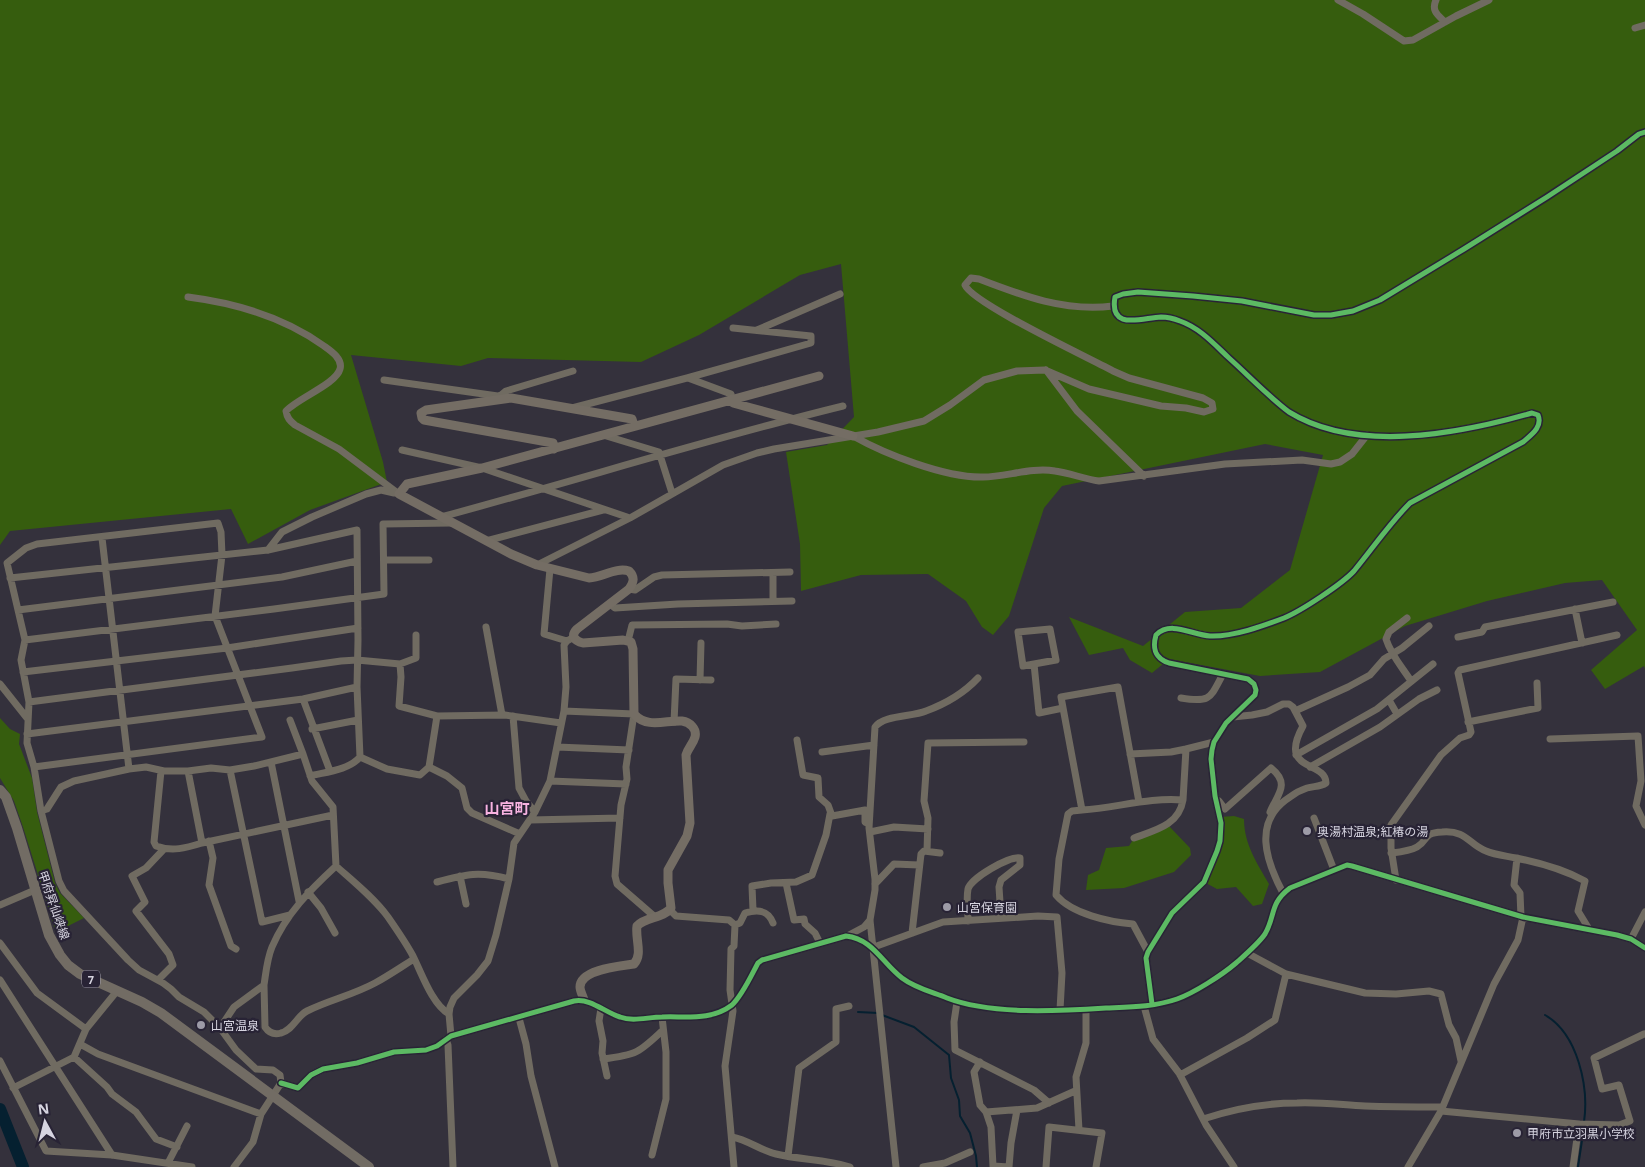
<svg xmlns="http://www.w3.org/2000/svg" width="1645" height="1167" viewBox="0 0 1645 1167" font-family="'Noto Sans','Noto Sans JP',sans-serif">
	<rect width="100%" height="100%" fill="#34313c"/>
	<path fill="#365d0e" d="M0,0H1645V669L1644,666L1605,689L1591,670L1637,630L1602,580L1565,583L1487,601L1405,626L1320,672L1260,676L1169,659L1152,673L1130,660L1123,648L1089,655L1069,617L1143,646L1185,612L1241,608L1290,570L1323,455L1265,444L1062,486L1044,508L1009,616L993,635L982,627L966,601L928,574L861,575L801,591L800,544L786,452L827,445L854,417L841,264L800,275L699,335L641,362L488,358L461,366L351,355L383,462L387,482L310,510L248,544L231,509L10,531L0,545Z
		M0,718L10,729L20,734L19,744L32,778L37,812L55,883L60,893L84,918L56,932L23,827L14,801L0,778Z
		M1234,816L1244,819C1244,844 1257,863 1269,884L1262,904L1253,906L1236,887L1217,889L1204,882L1220,841V817Z
		M1168,825L1190,848L1191,855L1174,872L1124,888L1086,890L1088,875L1099,870L1106,848L1129,846L1134,838Z"/>
	<g fill="none" stroke-linecap="round" stroke-linejoin="round">
		<path stroke="#052030" stroke-width="2" d="M858,1012L878,1013
			M882,1015L914,1027L949,1055L951,1078L959,1100L960,1116L970,1133L976,1156L977,1167
			M1545,1015C1578,1034 1589,1087 1584,1122
			M1578,1167L1584,1127"/>
		<path stroke="#052030" stroke-width="12" d="M0,1109L23,1167"/>
		<path stroke="#706b61" stroke-width="7" d="M1338,0L1363,14L1404,41L1413,40L1456,16L1489,0
			M1436,0C1431,11 1438,15 1445,22
			M1635,28L1645,25
			M188,297C235,303 285,318 324,346C331,351 343,359 340,369C336,384 298,398 286,411C287,418 290,421 295,425L339,449L399,494
			M757,330L840,294
			M1046,370L1077,411L1144,476
			M688,378L731,394L732,399
			M384,380L505,397
			M500,396L506,391L573,371
			M572,408L687,378L811,343V336L733,328
			M603,435L659,452L672,493
			M853,436C885,454 945,478 983,477C1006,477 1031,467 1055,471C1070,473 1084,479 1099,481L1225,464L1302,460L1331,464L1340,462L1352,454L1367,435
			M402,450L482,468L630,518
			M441,517C575,481 708,439 843,406
			M102,538L129,769
			M486,541L603,510
			M268,550L282,532L312,517L366,494L381,490L394,493
			M384,560H429
			M537,565L630,518L723,465L757,453L774,449L878,432L924,421L950,405L984,380L1017,371L1045,370L1089,389L1161,406L1186,408L1204,412L1213,409L1212,403L1203,398L1129,378L1113,371C1089,358 972,303 965,285L971,278L979,279C1023,296 1065,312 1113,306
			M550,569L544,634L567,641
			M773,573V601
			M10,578L268,550L357,530L358,640L357,687L360,757C349,770 326,772 310,776
			M629,589L635,590L654,577L662,575L790,572
			M610,604L615,608L678,604L792,601
			M1575,609L1582,643
			M18,610L282,577L357,561
			M1407,618L1389,632L1386,639C1391,655 1402,667 1411,681
			M486,627L502,715
			M1458,637L1482,632L1485,627L1613,602
			M25,640L274,609L384,594L383,524L451,523
			M628,641L632,625L727,624L742,626L776,624
			M400,664L401,677L399,706L437,716L505,715L561,723
			M1034,664L1023,666L1018,632L1050,629L1056,660L1034,664L1039,713L1063,708
			M23,672L227,648L358,628
			M700,680L701,643
			M0,684L27,718
			M1181,698C1211,703 1210,698 1223,674
			M303,699L330,771
			M1389,700L1397,714
			M29,702L292,668L341,661L357,660L400,664L416,658V635
			M564,711L634,714L626,767L627,779L621,805L615,876L617,884L655,917
			M1295,711L1348,687L1370,675L1384,659L1402,648L1429,626
			M513,716L519,788L526,801L535,812
			M1233,717L1252,715L1267,712L1283,704H1289L1293,707L1303,726C1277,773 1326,760 1326,783C1320,787 1314,786 1307,788C1301,790 1295,793 1290,797C1252,821 1266,861 1283,893
			M290,720L303,754
			M674,722L676,679L711,680
			M1468,722L1538,708L1537,683
			M312,729L358,720
			M27,734L303,699L357,687
			M1550,739L1638,736L1641,781L1636,806L1645,825
			M797,740L803,775L818,778L819,797L828,805L832,816L865,810V822L869,824
			M557,747L629,750
			M822,752L874,745
			M1130,754L1171,752L1186,749
			M1296,755L1377,709L1433,664
			M360,757L387,769L420,775L429,767L437,716
			M271,762L299,901
			M34,767L262,737L215,616L222,555L221,532L218,523L37,544L26,548L7,563L25,640L21,660L29,702L27,743L34,767L41,811L59,881L64,891L128,960L139,970L163,983L171,989L179,997L204,1012L220,1028L236,1050L256,1069L273,1070L280,1075L281,1083L261,1114L253,1142L234,1167
			M429,767L447,776L462,788L467,808L472,813L520,834
			M1310,767L1380,727L1419,699L1437,690
			M230,770L262,922L290,915
			M161,771L154,842L156,846C172,852 186,848 202,843
			M188,771L202,843L333,815
			M550,781L626,784
			M1219,801L1225,809L1271,768C1291,784 1277,795 1270,812
			M1139,802L1118,687L1061,697L1082,810C1116,808 1149,797 1183,800L1186,749L1214,742
			M1082,810L1072,811L1068,814L1059,859L1056,895C1072,914 1109,922 1133,924L1148,952
			M41,811L47,809L61,787L74,781L129,769L146,767L164,771H188L211,768L230,770L254,766L303,754L312,781L333,807L336,866C310,890 286,914 272,947C267,959 266,972 264,985L234,1007L220,1028
			M1314,818L1334,870
			M530,820L620,818
			M870,832L894,827L928,829
			M1134,838C1156,830 1179,825 1183,800
			M209,841L213,858L209,885L231,946L236,949
			M927,851L928,818L924,801L928,743L1024,742
			M1391,853C1400,852 1410,851 1417,847C1429,840 1422,833 1442,832C1467,830 1468,844 1486,851C1495,855 1507,856 1516,858C1541,863 1563,869 1585,881L1578,911L1589,929
			M1517,858L1514,885L1520,893L1521,917
			M336,866C354,882 374,898 388,917C397,930 406,943 413,956C422,974 432,1004 449,1014
			M460,876L466,904
			M1396,880L1391,848V825L1441,755L1460,738L1469,735L1471,732L1458,673L1460,670L1617,635
			M437,882C467,874 479,871 509,879
			M786,883L794,920L804,919L805,924L815,933L820,943
			M875,884L894,864L919,865
			M308,892L321,908L335,933
			M0,905L35,890
			M670,910L676,916L729,920L735,925L734,946L731,949L730,990L733,1011L725,1066L734,1167
			M753,910L752,886L771,883L796,882L812,875L826,835L830,814
			M968,921C968,911 966,899 968,889C971,878 1009,856 1020,858V865L1001,880L999,887L1001,918
			M735,925L740,923L745,913C758,909 768,910 773,923
			M912,933L921,854L924,851L940,853
			M849,935L864,927L870,920
			M1631,939L1645,912
			M0,943L37,993L86,1029
			M874,947L943,922L1038,916L1057,917L1062,973L1060,1010
			M1247,953L1286,974L1365,993L1396,994L1429,991L1441,994L1449,1025L1456,1038L1461,1061
			M0,980L112,1155
			M158,980L173,965L169,954L136,911L145,902L132,876L146,868L164,849
			M264,985L265,1027C269,1033 274,1035 281,1033C293,1030 297,1016 307,1011C329,1000 353,995 375,983C388,976 401,967 414,959
			M957,1002L954,1022L955,1050L1034,1090L1049,1103
			M1152,1004L1146,958L1148,952L1172,913L1204,882L1217,851L1220,841L1221,823L1215,796L1211,759L1212,750L1214,742L1226,723L1255,695L1256,690L1254,684L1248,679L1169,663C1155,658 1152,649 1156,635C1171,620 1192,635 1210,636C1233,637 1263,626 1284,618C1301,611 1342,584 1354,571C1373,548 1389,524 1410,503L1523,442C1531,435 1543,427 1538,415L1532,413C1459,434 1357,454 1289,412C1268,396 1249,376 1229,358C1214,344 1200,328 1180,321C1175,319 1167,317 1161,317C1141,318 1109,331 1115,297L1123,294L1138,292L1193,296L1242,301L1314,315H1331L1353,311L1380,300L1464,249L1547,197L1617,151L1639,134L1645,132
			M1144,1006L1153,1039L1179,1073L1206,1125L1234,1167
			M601,1008L599,1021L603,1041L602,1053L607,1076
			M519,1018L526,1044L531,1076L555,1167
			M451,1036L449,1014L450,1007L454,998L477,975L488,961L496,935L509,879L514,843L535,812L550,781L564,711L566,687L564,645L567,641L574,637
			M446,1039L448,1045L453,1167
			M80,1044L98,1054L261,1114
			M74,1057L107,1087L112,1094L136,1112L156,1139L177,1147
			M603,1059C636,1055 639,1053 663,1030
			M0,1061L46,1151L112,1155L192,1167
			M980,1062L974,1072L980,1105L986,1112L991,1127L993,1166L1009,1167L1011,1143L1017,1110
			M1180,1075L1247,1038L1275,1020L1286,974
			M281,1083L298,1088L311,1075L323,1069L357,1063L394,1052L426,1050L437,1046L451,1036L574,1001C591,998 604,1012 620,1017C633,1022 648,1017 662,1017C686,1016 711,1021 732,1005C742,996 752,974 758,963L762,960L846,936C873,939 882,963 902,978C915,988 932,992 947,998C991,1015 1059,1011 1106,1008C1129,1007 1154,1007 1177,999C1194,993 1222,975 1236,963C1245,955 1258,944 1265,934C1276,915 1269,904 1290,888L1347,865L1352,866L1523,917L1617,935L1631,939L1645,948
			M13,1088L74,1057L86,1029L117,991
			M1441,1111L1579,1124L1573,1167
			M986,1112L1037,1108L1075,1091
			M1203,1119C1233,1109 1265,1103 1297,1103C1320,1102 1343,1105 1365,1106C1391,1107 1416,1107 1442,1107
			M1579,1124L1619,1125L1630,1121L1619,1085L1602,1089L1594,1058L1644,1034
			M1079,1130L1076,1077L1086,1043V1009
			M732,1137C748,1140 760,1150 776,1154C800,1160 826,1159 850,1167
			M652,1155L666,1099V1052L662,1017
			M788,1156L799,1068L836,1042V1009L849,1006
			M168,1163L187,1126
			M896,1167L870,920L875,890V879L869,828L875,727C884,715 912,717 926,711C945,704 964,693 978,678
			M923,1167L945,1163L970,1152
			M1046,1167L1049,1127L1102,1133L1096,1167
			M1408,1167L1441,1111L1494,984L1518,940L1523,917"/>
		<path stroke="#746d64" stroke-width="9" d="M732,399L733,403L853,436
			M554,449L553,443L424,420L422,418L421,413L426,410L511,398L632,419L634,426
			M584,1000C583,996 580,991 580,987C580,969 621,966 634,964C643,954 635,939 637,926C646,916 663,919 671,908L668,883V870L687,836L690,823L686,755C688,748 693,744 695,737C697,729 690,722 682,721C666,720 647,729 634,714L633,649L631,642L623,640L583,643C575,641 570,636 577,629L629,589C634,582 635,577 629,571C616,567 603,577 589,578L537,565L511,554L399,494L407,484L482,468L819,376"/>
		<path stroke="#726c64" stroke-width="10" d="M0,790L6,797L17,828L49,935L60,955L68,965L80,974L142,1002L161,1013L369,1167"/>
		<defs>
			<path id="cycleway" d="M1152,1004L1146,958L1148,952L1172,913L1204,882L1217,851L1220,841L1221,823L1215,796L1211,759L1212,750L1214,742L1226,723L1255,695L1256,690L1254,684L1248,679L1169,663C1155,658 1152,649 1156,635C1171,620 1192,635 1210,636C1233,637 1263,626 1284,618C1301,611 1342,584 1354,571C1373,548 1389,524 1410,503L1523,442C1531,435 1543,427 1538,415L1532,413C1459,434 1357,454 1289,412C1268,396 1249,376 1229,358C1214,344 1200,328 1180,321C1175,319 1167,317 1161,317C1141,318 1109,331 1115,297L1123,294L1138,292L1193,296L1242,301L1314,315H1331L1353,311L1380,300L1464,249L1547,197L1617,151L1639,134L1645,132
				M281,1083L298,1088L311,1075L323,1069L357,1063L394,1052L426,1050L437,1046L451,1036L574,1001C591,998 604,1012 620,1017C633,1022 648,1017 662,1017C686,1016 711,1021 732,1005C742,996 752,974 758,963L762,960L846,936C873,939 882,963 902,978C915,988 932,992 947,998C991,1015 1059,1011 1106,1008C1129,1007 1154,1007 1177,999C1194,993 1222,975 1236,963C1245,955 1258,944 1265,934C1276,915 1269,904 1290,888L1347,865L1352,866L1523,917L1617,935L1631,939L1645,948"/>
		</defs>
		<use href="#cycleway" stroke="#282335" stroke-width="8"/>
		<use href="#cycleway" stroke="#5cba63" stroke-width="5"/>
	</g>
	<g fill="#9d9ba7" stroke="#282335" stroke-width="2">
		<circle cx="1307" cy="831" r="5"/>
		<circle cx="947" cy="907" r="5"/>
		<circle cx="201" cy="1025" r="5"/>
		<circle cx="1517" cy="1133" r="5"/>
	</g>
	<g text-anchor="middle" dominant-baseline="central" stroke-width="4.5" stroke-linejoin="round" paint-order="stroke">
		<rect fill="#282335" stroke="#a29fad" stroke-width="1" x="82" y="970.5" width="18" height="17" rx="4"/>
		<g font-size="11" font-weight="bold" fill="#d6d4e0">
			<text x="91" y="979">7</text>
		</g>
		<g font-size="12" fill="#d6d4e0" stroke="#282335" text-anchor="start">
			<text x="1317" y="831">奥湯村温泉;紅椿の湯</text>
			<text x="957" y="907">山宮保育園</text>
			<text x="211" y="1025">山宮温泉</text>
			<text x="1527" y="1133">甲府市立羽黒小学校</text>
		</g>
		<g font-size="12" fill="#d6d4e0" stroke="#282335">
			<text transform="translate(54 905) rotate(71)">甲府昇仙峡線</text>
		</g>
		<g font-size="15" font-weight="bold" fill="#f7b2e1" stroke="#282335">
			<text x="507" y="808">山宮町</text>
		</g>
	</g>
	<g transform="translate(45 1122) rotate(353)" stroke="#282335" stroke-width="4" paint-order="stroke">
	<path d="M0-4L9 19L0 12L-9 19Z" fill="#d6d4e0"/>
	<text y="-8" font-size="14" font-weight="bold" text-anchor="middle" fill="#d6d4e0">N</text>
	</g>
</svg>
